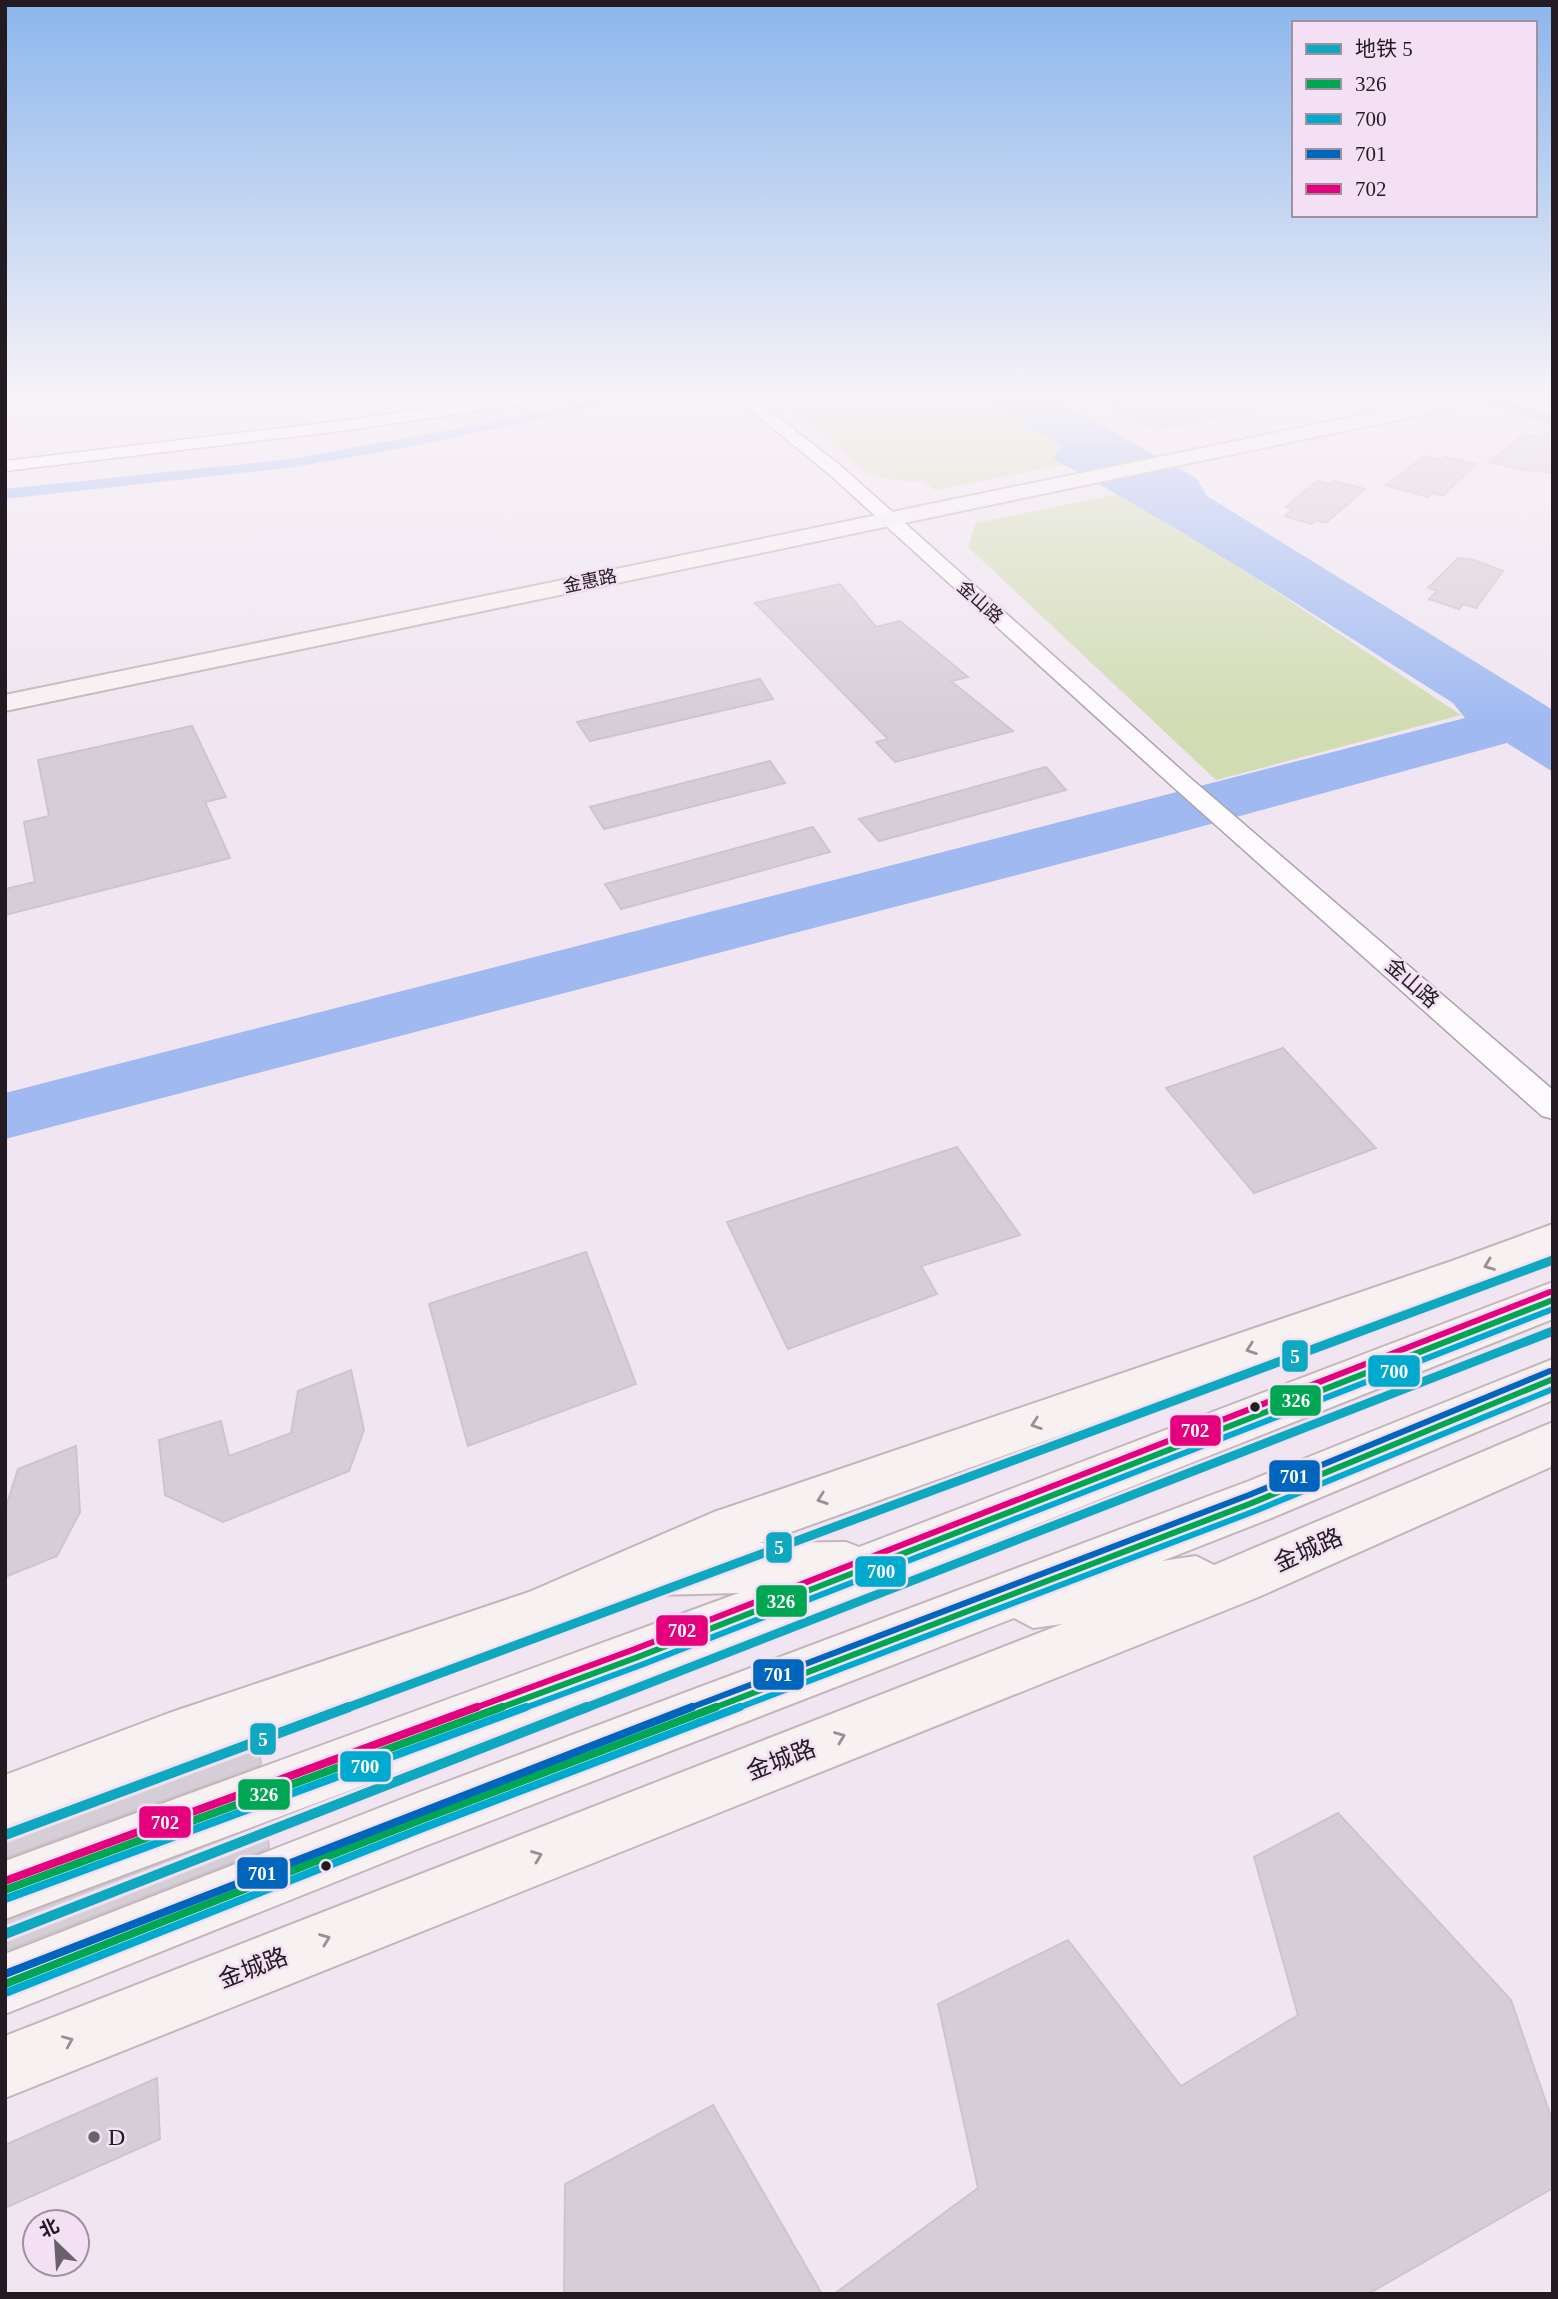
<svg xmlns="http://www.w3.org/2000/svg" width="1558" height="2299" viewBox="0 0 1558 2299" font-family="'Times New Roman','Noto Sans SC',serif">
	<rect width="100%" height="100%" fill="#f0e5f0"/>
	<path fill="#d2dcb3" d="M781,400H985L1063,446L1053,458L1065,465L935,490L923,481H900L867,473Z
		M1118,494L1242,569L1461,715L1216,780L968,547L976,523Z"/>
	<path fill="#a0baf1" d="M594,400H628L409,447L295,467L5,499V489L292,459L487,423Z
		M985,400H1056L1196,478L1207,496L1553,710V772L1507,743L1163,837L5,1139V1093L1465,718L1453,703C1321,619 1190,533 1052,458L1063,446Z"/>
	<g fill="none" stroke-linecap="round" stroke-linejoin="round">
		<path fill="#a0baf1" fill-rule="evenodd" d="M1481,400H1504L1553,415V425L1483,403Z"/>
	</g>
	<path fill="#d6ced7" stroke="#cdc5cd" stroke-width="2" d="M1101,400H1249L1250,410L1156,430Z
		M1553,429V474L1535,469L1532,472L1490,462L1524,434L1539,437Z
		M1425,456L1440,460L1445,457L1476,464L1443,496L1431,493L1428,497L1385,485Z
		M1317,481L1329,484L1335,481L1365,489L1326,523L1315,520L1311,524L1285,516L1293,509L1286,507Z
		M1458,558L1474,560L1503,571L1476,608L1463,604L1459,609L1429,599L1437,591L1428,588Z
		M840,584L876,627L900,621L968,677L951,681L1013,731L895,762L876,742L888,739L755,603Z
		M760,679L773,699L590,741L577,722Z
		M192,726L226,797L205,802L230,858L5,915V889L35,882L24,822L49,816L38,760Z
		M770,761L785,783L604,829L590,807Z
		M1046,767L1066,790L879,841L859,819Z
		M813,827L830,852L621,909L605,884Z
		M1283,1048L1376,1148L1254,1193L1166,1088Z
		M957,1147L1020,1235L921,1266L937,1294L788,1349L727,1222Z
		M586,1252L636,1384L468,1446L429,1304Z
		M351,1370L364,1430L349,1471L223,1522L165,1495L159,1440L221,1421L229,1456L291,1433L298,1391Z
		M76,1446L80,1512L57,1556L5,1577V1510L18,1469Z
		M258,1739L261,1765L5,1858V1833L170,1769Z
		M1338,1813L1511,2000L1553,2123V2188L1368,2294H834L978,2188L938,2004L1068,1940L1181,2086L1298,2015L1254,1857Z
		M267,1824L269,1848L5,1951V1921Z
		M157,2078L160,2139L5,2208V2145Z
		M713,2105L822,2294H564L565,2184Z"/>
	<g fill="none" stroke-linecap="round" stroke-linejoin="round">
		<defs>
			<path id="minor" d="M486,400H527L519,405L349,430L5,471V461L349,420Z
				M738,400H756L841,466L1188,776L1553,1090V1119L1542,1116L1172,786L829,474Z"/>
			<path id="major" d="M1435,400H1473L1463,406L5,711V695Z
				M1553,1224V1259L760,1543L846,1542L859,1547L1553,1282V1319L638,1683L5,1919V1861L739,1593L654,1595L646,1591L533,1641L169,1767L5,1831V1775L169,1713L529,1592L714,1512L1452,1261Z
				M1553,1359V1400L1269,1519L1162,1561L1196,1556L1214,1565L1553,1422V1466L1256,1598L5,2098V2036L1062,1624L1033,1628L1014,1618L420,1848L5,2014V1954L420,1792L1249,1481Z"/>
		</defs>
		<use href="#minor" stroke="#aba2ab" stroke-width="3"/>
		<use href="#major" stroke="#c3b6ba" stroke-width="4"/>
		<use href="#minor" fill="#fdfbfd" fill-rule="evenodd"/>
		<use href="#major" fill="#f7f1f2" fill-rule="evenodd"/>
		<defs>
			<path id="bus-1-far1" d="M497,1709L638,1657L1553,1300
				M711,1709L1252,1503L1553,1379"/>
			<path id="bus-1" d="M5,1890L502,1707
				M5,1984L420,1820L716,1707"/>
			<path id="bus-2-far1" d="M522,1709L641,1665L1553,1309
				M735,1709L1255,1511L1553,1389"/>
			<path id="bus-2" d="M8,1898L526,1707
				M8,1992L423,1828L740,1707"/>
			<path id="bus-3-far1" d="M687,1709L1249,1495L1550,1371"/>
			<path id="bus-3" d="M5,1974L692,1707"/>
			<path id="bus-4-far1" d="M472,1709L635,1649L1550,1292"/>
			<path id="bus-4" d="M5,1881L477,1707"/>
		</defs>
		<use href="#bus-1-far1" stroke="#f4e0f5" stroke-width="11"/>
		<use href="#bus-1" stroke="#f4e0f5" stroke-width="13"/>
		<use href="#bus-2-far1" stroke="#f4e0f5" stroke-width="11"/>
		<use href="#bus-2" stroke="#f4e0f5" stroke-width="13"/>
		<use href="#bus-3-far1" stroke="#f4e0f5" stroke-width="11"/>
		<use href="#bus-3" stroke="#f4e0f5" stroke-width="13"/>
		<use href="#bus-4-far1" stroke="#f4e0f5" stroke-width="11"/>
		<use href="#bus-4" stroke="#f4e0f5" stroke-width="13"/>
		<use href="#bus-1-far1" stroke="#00a651" stroke-width="6"/>
		<use href="#bus-1" stroke="#00a651" stroke-width="8"/>
		<use href="#bus-2-far1" stroke="#00a9ce" stroke-width="6"/>
		<use href="#bus-2" stroke="#00a9ce" stroke-width="8"/>
		<use href="#bus-3-far1" stroke="#0065bd" stroke-width="6"/>
		<use href="#bus-3" stroke="#0065bd" stroke-width="8"/>
		<use href="#bus-4-far1" stroke="#e5007d" stroke-width="6"/>
		<use href="#bus-4" stroke="#e5007d" stroke-width="8"/>
		<defs>
			<path id="metro-1-far1" d="M344,1709L1553,1260
				M583,1709L1553,1331"/>
			<path id="metro-1" d="M5,1835L349,1707
				M5,1934L587,1707"/>
		</defs>
		<use href="#metro-1-far1" stroke="#f4e0f5" stroke-width="14"/>
		<use href="#metro-1" stroke="#f4e0f5" stroke-width="16"/>
		<use href="#metro-1-far1" stroke="#0ea9c0" stroke-width="9"/>
		<use href="#metro-1" stroke="#0ea9c0" stroke-width="10"/>
	</g>
	<defs><path id="oneway-chevron" d="M-2-3.5L2.5 0L-2 3.5" fill="none" stroke-width="1.6" stroke-linecap="round" stroke-linejoin="round" transform="scale(1.75)"/></defs>
	<g stroke="#979194">
		<use href="#oneway-chevron" transform="translate(1489 1265) rotate(159)"/>
		<use href="#oneway-chevron" transform="translate(1251 1349) rotate(161)"/>
		<use href="#oneway-chevron" transform="translate(1036 1424) rotate(161)"/>
		<use href="#oneway-chevron" transform="translate(822 1499) rotate(161)"/>
		<use href="#oneway-chevron" transform="translate(840 1737) rotate(-21)"/>
		<use href="#oneway-chevron" transform="translate(537 1856) rotate(-21)"/>
		<use href="#oneway-chevron" transform="translate(325 1939) rotate(-21)"/>
		<use href="#oneway-chevron" transform="translate(68 2041) rotate(-23)"/>
	</g>
	<linearGradient id="sky" x2="0" y2="1"><stop stop-color="#8bb6ec"/><stop offset="0.55" stop-color="#f8f3f8"/><stop offset="1" stop-color="#f8f3f8" stop-opacity="0"/></linearGradient>
	<rect width="1558" height="722" fill="url(#sky)"/>
	<g fill="#221b22" stroke="#f4e0f5" stroke-width="2.5">
		<circle cx="1255" cy="1407" r="6"/>
		<circle cx="326" cy="1866" r="6"/>
	</g>
	<circle fill="#6a626a" stroke="#f4e0f5" stroke-width="2.5" cx="94" cy="2137" r="7"/>
	<g text-anchor="middle" dominant-baseline="central" stroke-width="5" stroke-linejoin="round" paint-order="stroke">
		<g font-size="18" fill="#221b22" stroke="#f4e0f5">
			<text transform="translate(590 581) rotate(-12)">金惠路</text>
			<text transform="translate(980 602) rotate(42)">金山路</text>
		</g>
		<g font-size="21" fill="#221b22" stroke="#f4e0f5">
			<text transform="translate(1412 983) rotate(41)">金山路</text>
		</g>
		<g font-size="24" fill="#221b22" stroke="#f4e0f5">
			<text transform="translate(1308 1550) rotate(-24)">金城路</text>
			<text transform="translate(781 1760) rotate(-21)">金城路</text>
			<text transform="translate(253 1968) rotate(-21)">金城路</text>
		</g>
		<g font-size="24" fill="#221b22" stroke="#f4e0f5" text-anchor="start">
			<text x="108" y="2137">D</text>
		</g>
	</g>
	<g stroke="#f4e0f5" stroke-width="2.5">
		<rect x="1281" y="1339" width="28" height="34" rx="7" fill="#0ea9c0"/>
		<rect x="1367" y="1354" width="54" height="34" rx="7" fill="#00a9ce"/>
		<rect x="1269" y="1384" width="53" height="33" rx="7" fill="#00a651"/>
		<rect x="1169" y="1414" width="53" height="33" rx="7" fill="#e5007d"/>
		<rect x="1268" y="1459" width="53" height="34" rx="7" fill="#0065bd"/>
		<rect x="765" y="1531" width="28" height="33" rx="7" fill="#0ea9c0"/>
		<rect x="854" y="1555" width="53" height="33" rx="7" fill="#00a9ce"/>
		<rect x="755" y="1584" width="53" height="34" rx="7" fill="#00a651"/>
		<rect x="655" y="1614" width="54" height="33" rx="7" fill="#e5007d"/>
		<rect x="752" y="1658" width="53" height="33" rx="7" fill="#0065bd"/>
		<rect x="249" y="1722" width="28" height="34" rx="7" fill="#0ea9c0"/>
		<rect x="339" y="1750" width="53" height="33" rx="7" fill="#00a9ce"/>
		<rect x="237" y="1778" width="54" height="33" rx="7" fill="#00a651"/>
		<rect x="138" y="1805" width="54" height="34" rx="7" fill="#e5007d"/>
		<rect x="236" y="1856" width="53" height="34" rx="7" fill="#0065bd"/>
	</g>
	<g font-size="19" text-anchor="middle" font-weight="bold" fill="#fff">
		<text x="1295" y="1363">5</text>
		<text x="1394" y="1378">700</text>
		<text x="1296" y="1407">326</text>
		<text x="1195" y="1437">702</text>
		<text x="1294" y="1483">701</text>
		<text x="779" y="1554">5</text>
		<text x="881" y="1578">700</text>
		<text x="781" y="1608">326</text>
		<text x="682" y="1637">702</text>
		<text x="778" y="1681">701</text>
		<text x="263" y="1746">5</text>
		<text x="365" y="1773">700</text>
		<text x="264" y="1801">326</text>
		<text x="165" y="1829">702</text>
		<text x="262" y="1880">701</text>
	</g>
	<rect width="1558" height="2299" fill="none" stroke="#221b22" stroke-width="14"/>
	<rect x="1292" y="21" width="245" height="196" fill="#f4e0f5" stroke="#a091a1" stroke-width="2"/>
	<rect x="1306" y="44" width="35" height="10" fill="#0ea9c0" stroke="#a091a1" stroke-width="2"/>
	<text x="1355" y="56" font-size="21" fill="#221b22">地铁 5</text>
	<rect x="1306" y="79" width="35" height="10" fill="#00a651" stroke="#a091a1" stroke-width="2"/>
	<text x="1355" y="91" font-size="21" fill="#221b22">326</text>
	<rect x="1306" y="114" width="35" height="10" fill="#00a9ce" stroke="#a091a1" stroke-width="2"/>
	<text x="1355" y="126" font-size="21" fill="#221b22">700</text>
	<rect x="1306" y="149" width="35" height="10" fill="#0065bd" stroke="#a091a1" stroke-width="2"/>
	<text x="1355" y="161" font-size="21" fill="#221b22">701</text>
	<rect x="1306" y="184" width="35" height="10" fill="#e5007d" stroke="#a091a1" stroke-width="2"/>
	<text x="1355" y="196" font-size="21" fill="#221b22">702</text>
	<g transform="translate(56 2243) rotate(335)"><circle r="33" fill="#f4e0f5" stroke="#a091a1" stroke-width="2"/>
	<path d="M0-5L12 26L0 18L-12 26Z" fill="#6a626a"/>
	<text y="-10" font-size="19" font-weight="bold" text-anchor="middle" fill="#221b22">北</text>
	</g>
</svg>
